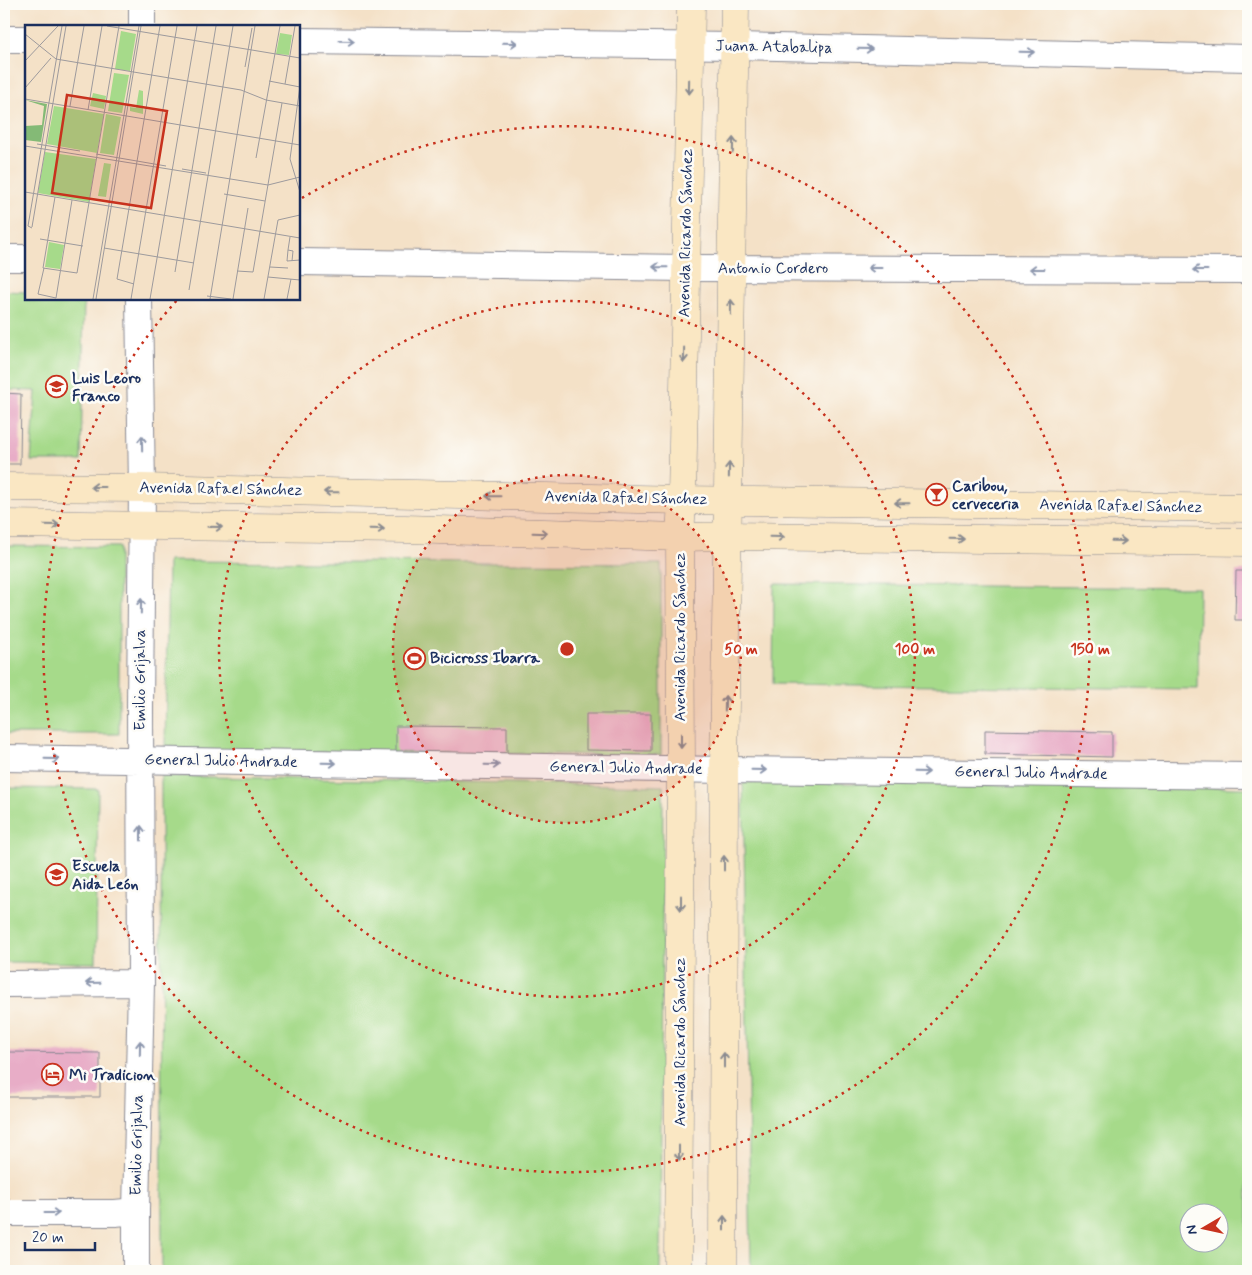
<svg xmlns="http://www.w3.org/2000/svg" width="1252" height="1275" viewBox="0 0 1252 1275" font-family="Mynerve,sans-serif">
	<rect width="100%" height="100%" fill="#fdfcf7"/>
	<filter id="ink" filterUnits="userSpaceOnUse"><feTurbulence type="fractalNoise" baseFrequency=".02" numOctaves="2"/><feDisplacementMap in="SourceGraphic" scale="10" xChannelSelector="R" yChannelSelector="G"/><feConvolveMatrix kernelMatrix="1 2 1 2 8 2 1 2 1" color-interpolation-filters="sRGB"/></filter>
	<filter id="wash" filterUnits="userSpaceOnUse"><feTurbulence type="fractalNoise" baseFrequency=".0096" numOctaves="4" result="noise"/><feDisplacementMap in="SourceGraphic" scale="20" xChannelSelector="R" yChannelSelector="G"/><feGaussianBlur stdDeviation="1.12" result="paint"/><feColorMatrix in="noise" values="0 0 0 0 0 0 0 0 0 0 0 0 0 0 0 0 0 1.4 0 .05"/><feComposite in="paint" operator="in"/></filter>
	<g filter="url(#wash)">
		<rect width="100%" height="100%" fill="#f4e1c7"/>
		<path fill="#a6da8a" stroke="#608474" fill-rule="evenodd" d="M4,291L26,292V299H84L81,461H31L36,391L4,390Z
			M4,546L119,547V734H4Z
			M168,561L661,564V755L165,751Z
			M774,584L1199,588L1198,689L773,684Z
			M161,776L663,786L660,1271H162Z
			M743,782L1248,788V1271H751ZM1190,1212H1220V1242H1190Z
			M4,788L98,789L96,963L4,962Z"/>
		<g id="blocks">
			<path fill="#e8adc7" d="M4,393L21,394L20,464H4Z
				M1236,571H1248V620H1235Z
				M586,714H651V751L586,750Z
				M396,726L507,727V753L396,752Z
				M985,730L1112,732V757L985,754Z
				M7,1052L100,1053V1097H7Z"/>
		</g>
	</g>
	<g filter="url(#ink)">
		<use href="#blocks" fill-opacity="0" stroke="#888892" stroke-width="1"/>
		<g fill="none" stroke-linecap="round" stroke-linejoin="round">
			<defs>
				<path id="street" d="M142,4V26
					M4,39H26
					M299,41L735,46L1248,58
					M4,258H26
					M299,262L685,268L1248,270
					M4,758L724,770L1248,776
					M4,984L141,983
					M4,1213H115L136,1211
					M136,1271V1211L141,983L140,707L142,488L139,299"/>
				<path id="secondary" d="M4,487L142,488L682,500L1248,508
					M4,524L405,529L680,537L728,536L1248,542
					M678,1271L681,769L680,537L682,500L691,4
					M723,1271L724,770L735,4"/>
			</defs>
			<use href="#street" stroke="#888892" stroke-width="28"/>
			<use href="#secondary" stroke="#888892" stroke-width="29"/>
			<use href="#street" stroke="#fff" stroke-width="26"/>
			<use href="#secondary" stroke="#fae7c3" stroke-width="28"/>
		</g>
		<defs><path id="oneway-shaft" d="M-6 0H5M1.5-3L5.5 0L1.5 3" fill="none" stroke-width="1.6" stroke-linecap="round" stroke-linejoin="round" transform="scale(1.25)"/></defs>
		<g stroke="#8d97ae">
			<use href="#oneway-shaft" transform="translate(347 41) rotate(1)"/>
			<use href="#oneway-shaft" transform="translate(510 43) rotate(1)"/>
			<use href="#oneway-shaft" transform="translate(865 49) rotate(1)"/>
			<use href="#oneway-shaft" transform="translate(1027 52) rotate(1)"/>
			<use href="#oneway-shaft" transform="translate(660 267) rotate(-179)"/>
			<use href="#oneway-shaft" transform="translate(875 268) rotate(-180)"/>
			<use href="#oneway-shaft" transform="translate(1037 269) rotate(-180)"/>
			<use href="#oneway-shaft" transform="translate(1200 270) rotate(-180)"/>
			<use href="#oneway-shaft" transform="translate(142 443) rotate(-91)"/>
			<use href="#oneway-shaft" transform="translate(141 606) rotate(-89)"/>
			<use href="#oneway-shaft" transform="translate(52 759) rotate(1)"/>
			<use href="#oneway-shaft" transform="translate(329 763) rotate(1)"/>
			<use href="#oneway-shaft" transform="translate(492 765) rotate(1)"/>
			<use href="#oneway-shaft" transform="translate(759 770) rotate(1)"/>
			<use href="#oneway-shaft" transform="translate(922 772) rotate(1)"/>
			<use href="#oneway-shaft" transform="translate(141 833) rotate(-90)"/>
			<use href="#oneway-shaft" transform="translate(93 983) rotate(179)"/>
			<use href="#oneway-shaft" transform="translate(140 1048) rotate(-89)"/>
			<use href="#oneway-shaft" transform="translate(52 1213)"/>
		</g>
		<g stroke="#8a8b90">
			<use href="#oneway-shaft" transform="translate(689 87) rotate(91)"/>
			<use href="#oneway-shaft" transform="translate(733 145) rotate(-89)"/>
			<use href="#oneway-shaft" transform="translate(731 307) rotate(-89)"/>
			<use href="#oneway-shaft" transform="translate(684 355) rotate(91)"/>
			<use href="#oneway-shaft" transform="translate(729 470) rotate(-89)"/>
			<use href="#oneway-shaft" transform="translate(98 487) rotate(-180)"/>
			<use href="#oneway-shaft" transform="translate(331 492) rotate(-179)"/>
			<use href="#oneway-shaft" transform="translate(493 496) rotate(-179)"/>
			<use href="#oneway-shaft" transform="translate(902 503) rotate(-179)"/>
			<use href="#oneway-shaft" transform="translate(52 525) rotate(1)"/>
			<use href="#oneway-shaft" transform="translate(215 527) rotate(1)"/>
			<use href="#oneway-shaft" transform="translate(377 529) rotate(1)"/>
			<use href="#oneway-shaft" transform="translate(540 533) rotate(2)"/>
			<use href="#oneway-shaft" transform="translate(777 537) rotate(1)"/>
			<use href="#oneway-shaft" transform="translate(957 539) rotate(1)"/>
			<use href="#oneway-shaft" transform="translate(1119 541) rotate(1)"/>
			<use href="#oneway-shaft" transform="translate(725 703) rotate(-89)"/>
			<use href="#oneway-shaft" transform="translate(681 741) rotate(90)"/>
			<use href="#oneway-shaft" transform="translate(724 863) rotate(-90)"/>
			<use href="#oneway-shaft" transform="translate(681 903) rotate(90)"/>
			<use href="#oneway-shaft" transform="translate(724 1060) rotate(-90)"/>
			<use href="#oneway-shaft" transform="translate(679 1153) rotate(90)"/>
			<use href="#oneway-shaft" transform="translate(724 1223) rotate(-90)"/>
		</g>
	</g>
	<circle cx="567" cy="649" r="174" fill="#c8321e" fill-opacity=".12"/>
	<g fill="none" stroke="#c8321e" stroke-width="2.5" stroke-dasharray="2.5 5">
		<circle cx="567" cy="649" r="174"/>
		<circle cx="567" cy="649" r="348"/>
		<path d="M302 198A523 523 0 1 1 178 299"/>
	</g>
	<defs>
		<symbol id="school-ring" viewBox="-11 -11 22 22"><circle r="9.5" fill="#fdfcf7" stroke="#c8321e" stroke-width="1.5"/><path d="M0-5L7-2L0 1L-7-2ZM-4 1L0 2.5L4 1V4Q0 6-4 4Z" fill="#c8321e"/></symbol>
		<symbol id="bar-ring" viewBox="-11 -11 22 22"><circle r="9.5" fill="#fdfcf7" stroke="#c8321e" stroke-width="1.5"/><path d="M-6-5H6L.8 .8V4.5H3.5V6h-7V4.5H-.8V.8Z" fill="#c8321e"/></symbol>
		<symbol id="stadium-ring" viewBox="-11 -11 22 22"><circle r="9.5" fill="#fdfcf7" stroke="#c8321e" stroke-width="1.5"/><path d="M0-5a6.5 5 0 1 0 0 10a6.5 5 0 1 0 0-10ZM-3.5-1.8h7v3.6h-7Z" fill="#c8321e"/></symbol>
		<symbol id="hotel-ring" viewBox="-11 -11 22 22"><circle r="9.5" fill="#fdfcf7" stroke="#c8321e" stroke-width="1.5"/><path d="M-6-4.5h1.5V1H6V5H4.5V3h-9V5H-6ZM-4 0a1.8 1.8 0 1 1 3.6 0ZM.5 0V-2.5h3Q6-2.5 6 0Z" fill="#c8321e"/></symbol>
	</defs>
	<g fill-rule="evenodd">
		<use href="#school-ring" x="44" y="374" width="25" height="25"/>
		<use href="#bar-ring" x="924" y="482" width="25" height="25"/>
		<use href="#stadium-ring" x="402" y="646" width="25" height="25"/>
		<use href="#school-ring" x="44" y="862" width="25" height="25"/>
		<use href="#hotel-ring" x="40" y="1062" width="25" height="25"/>
	</g>
	<g text-anchor="middle" dominant-baseline="central" stroke-width="5" stroke-linejoin="round" paint-order="stroke">
		<g font-size="16" fill="#1b2f5e" stroke="#fdfcf7">
			<text transform="translate(774 47) rotate(1)">Juana Atabalipa</text>
			<text transform="translate(686 233) rotate(-89)">Avenida Ricardo Sánchez</text>
			<text x="773" y="268">Antonio Cordero</text>
			<text transform="translate(221 489) rotate(1)">Avenida Rafael Sánchez</text>
			<text transform="translate(626 498) rotate(1)">Avenida Rafael Sánchez</text>
			<text transform="translate(1121 506) rotate(1)">Avenida Rafael Sánchez</text>
			<text transform="translate(680 637) rotate(-90)">Avenida Ricardo Sánchez</text>
			<text transform="translate(140 680) rotate(-90)">Emilio Grijalva</text>
			<text transform="translate(221 761) rotate(1)">General Julio Andrade</text>
			<text transform="translate(626 768) rotate(1)">General Julio Andrade</text>
			<text transform="translate(1031 773) rotate(1)">General Julio Andrade</text>
			<text transform="translate(680 1042) rotate(-90)">Avenida Ricardo Sánchez</text>
			<text transform="translate(137 1145) rotate(-89)">Emilio Grijalva</text>
		</g>
		<g font-size="16" font-weight="bold" fill="#1b2f5e" stroke="#fdfcf7" text-anchor="start">
			<text x="72" y="378">Luis Leoro<tspan x="72" dy="18">Franco</tspan></text>
			<text x="952" y="486">Caribou,<tspan x="952" dy="18">cerveceria</tspan></text>
			<text x="430" y="658">Bicicross Ibarra</text>
			<text x="72" y="866">Escuela<tspan x="72" dy="18">Aida León</tspan></text>
			<text x="69" y="1075">Mi Tradicion</text>
		</g>
	</g>
	<g transform="translate(25 25)">
		<rect width="275" height="275" fill="#f4e1c7"/>
		<path d="M96,6L111,9L105,46L90,44ZM255,8L267,10L264,30L251,29ZM89,48L104,50L97,88L83,86ZM114,65L118,66V89L105,86V82L111,83ZM68,68L81,71L79,84L65,81ZM29,81L79,89L72,128L22,119ZM81,89L96,92L89,130L75,128ZM20,127L71,134L64,177L13,168ZM79,138L86,139L81,172L73,171ZM24,217L39,220L35,244L20,242Z" fill="#a6da8a"/>
		<path d="M0,75L22,79L16,117L0,115V101L17,100L19,81Z" fill="#84ba76"/>
		<path fill="none" stroke="#9d9a9d" stroke-width="1" d="M82,1L275,33M0,9L31,34L216,65L241,75L275,81M0,36L33,1M220,42L227,3M244,56L275,62M260,59L270,1M275,61L265,134L275,167M0,63L26,33M0,74L275,120M45,81L59,1M63,85L77,1M12,119L55,126M0,121L243,160L275,152M71,129L141,141M231,133L255,1M157,144L181,148M0,167L275,213M199,169L240,176M30,172L18,243L52,248L94,1M7,202L41,1M7,203L3,201L37,1M265,212L263,225L268,226L267,236M15,214L58,221M79,223L169,238M263,225L262,236L275,235M245,242L263,243M19,243L13,269L31,273L47,175M212,246L228,247L257,78M150,247L191,1M243,252L275,255M109,259L92,254L135,1M164,265L208,1M182,271L206,274M68,274L114,1M71,274L116,1M106,274L152,1M125,274L172,1M185,274L230,1M208,274L223,183M239,274L253,195L275,190M262,274L266,254"/>
		<path fill="#c8321e" fill-opacity="0.15" stroke="#c8321e" stroke-width="2.5" d="M42,70L142,86L126,183L27,168Z"/>
		<rect width="275" height="275" fill="none" stroke="#1b2f5e" stroke-width="2.5"/>
	</g>
	<circle cx="567" cy="649" r="8" fill="#c8321e" stroke="#fdfcf7" stroke-width="2.5"/>
	<g font-size="15" text-anchor="middle" font-weight="bold" fill="#c8321e" stroke="#fdfcf7" stroke-width="5" stroke-linejoin="round" paint-order="stroke">
		<text x="741" y="654">50 m</text>
		<text x="915" y="654">100 m</text>
		<text x="1090" y="654">150 m</text>
	</g>
	<rect width="1252" height="1275" fill="none" stroke="#fdfcf7" stroke-width="20"/>
	<g transform="translate(1204 1228) rotate(261)"><circle r="24" fill="#fdfcf7" stroke="#a3aaba"/>
	<path d="M0-4L9 19L0 12L-9 19Z" fill="#c8321e"/>
	<text y="-8" font-size="14" font-weight="bold" text-anchor="middle" fill="#1b2f5e">N</text>
	</g>
	<path d="M25 1242v8h70v-8" fill="none" stroke="#1b2f5e" stroke-width="2.5"/>
	<text x="32" y="1242" font-size="15" fill="#1b2f5e" stroke="#fdfcf7" stroke-width="4" paint-order="stroke">20 m</text>
</svg>
